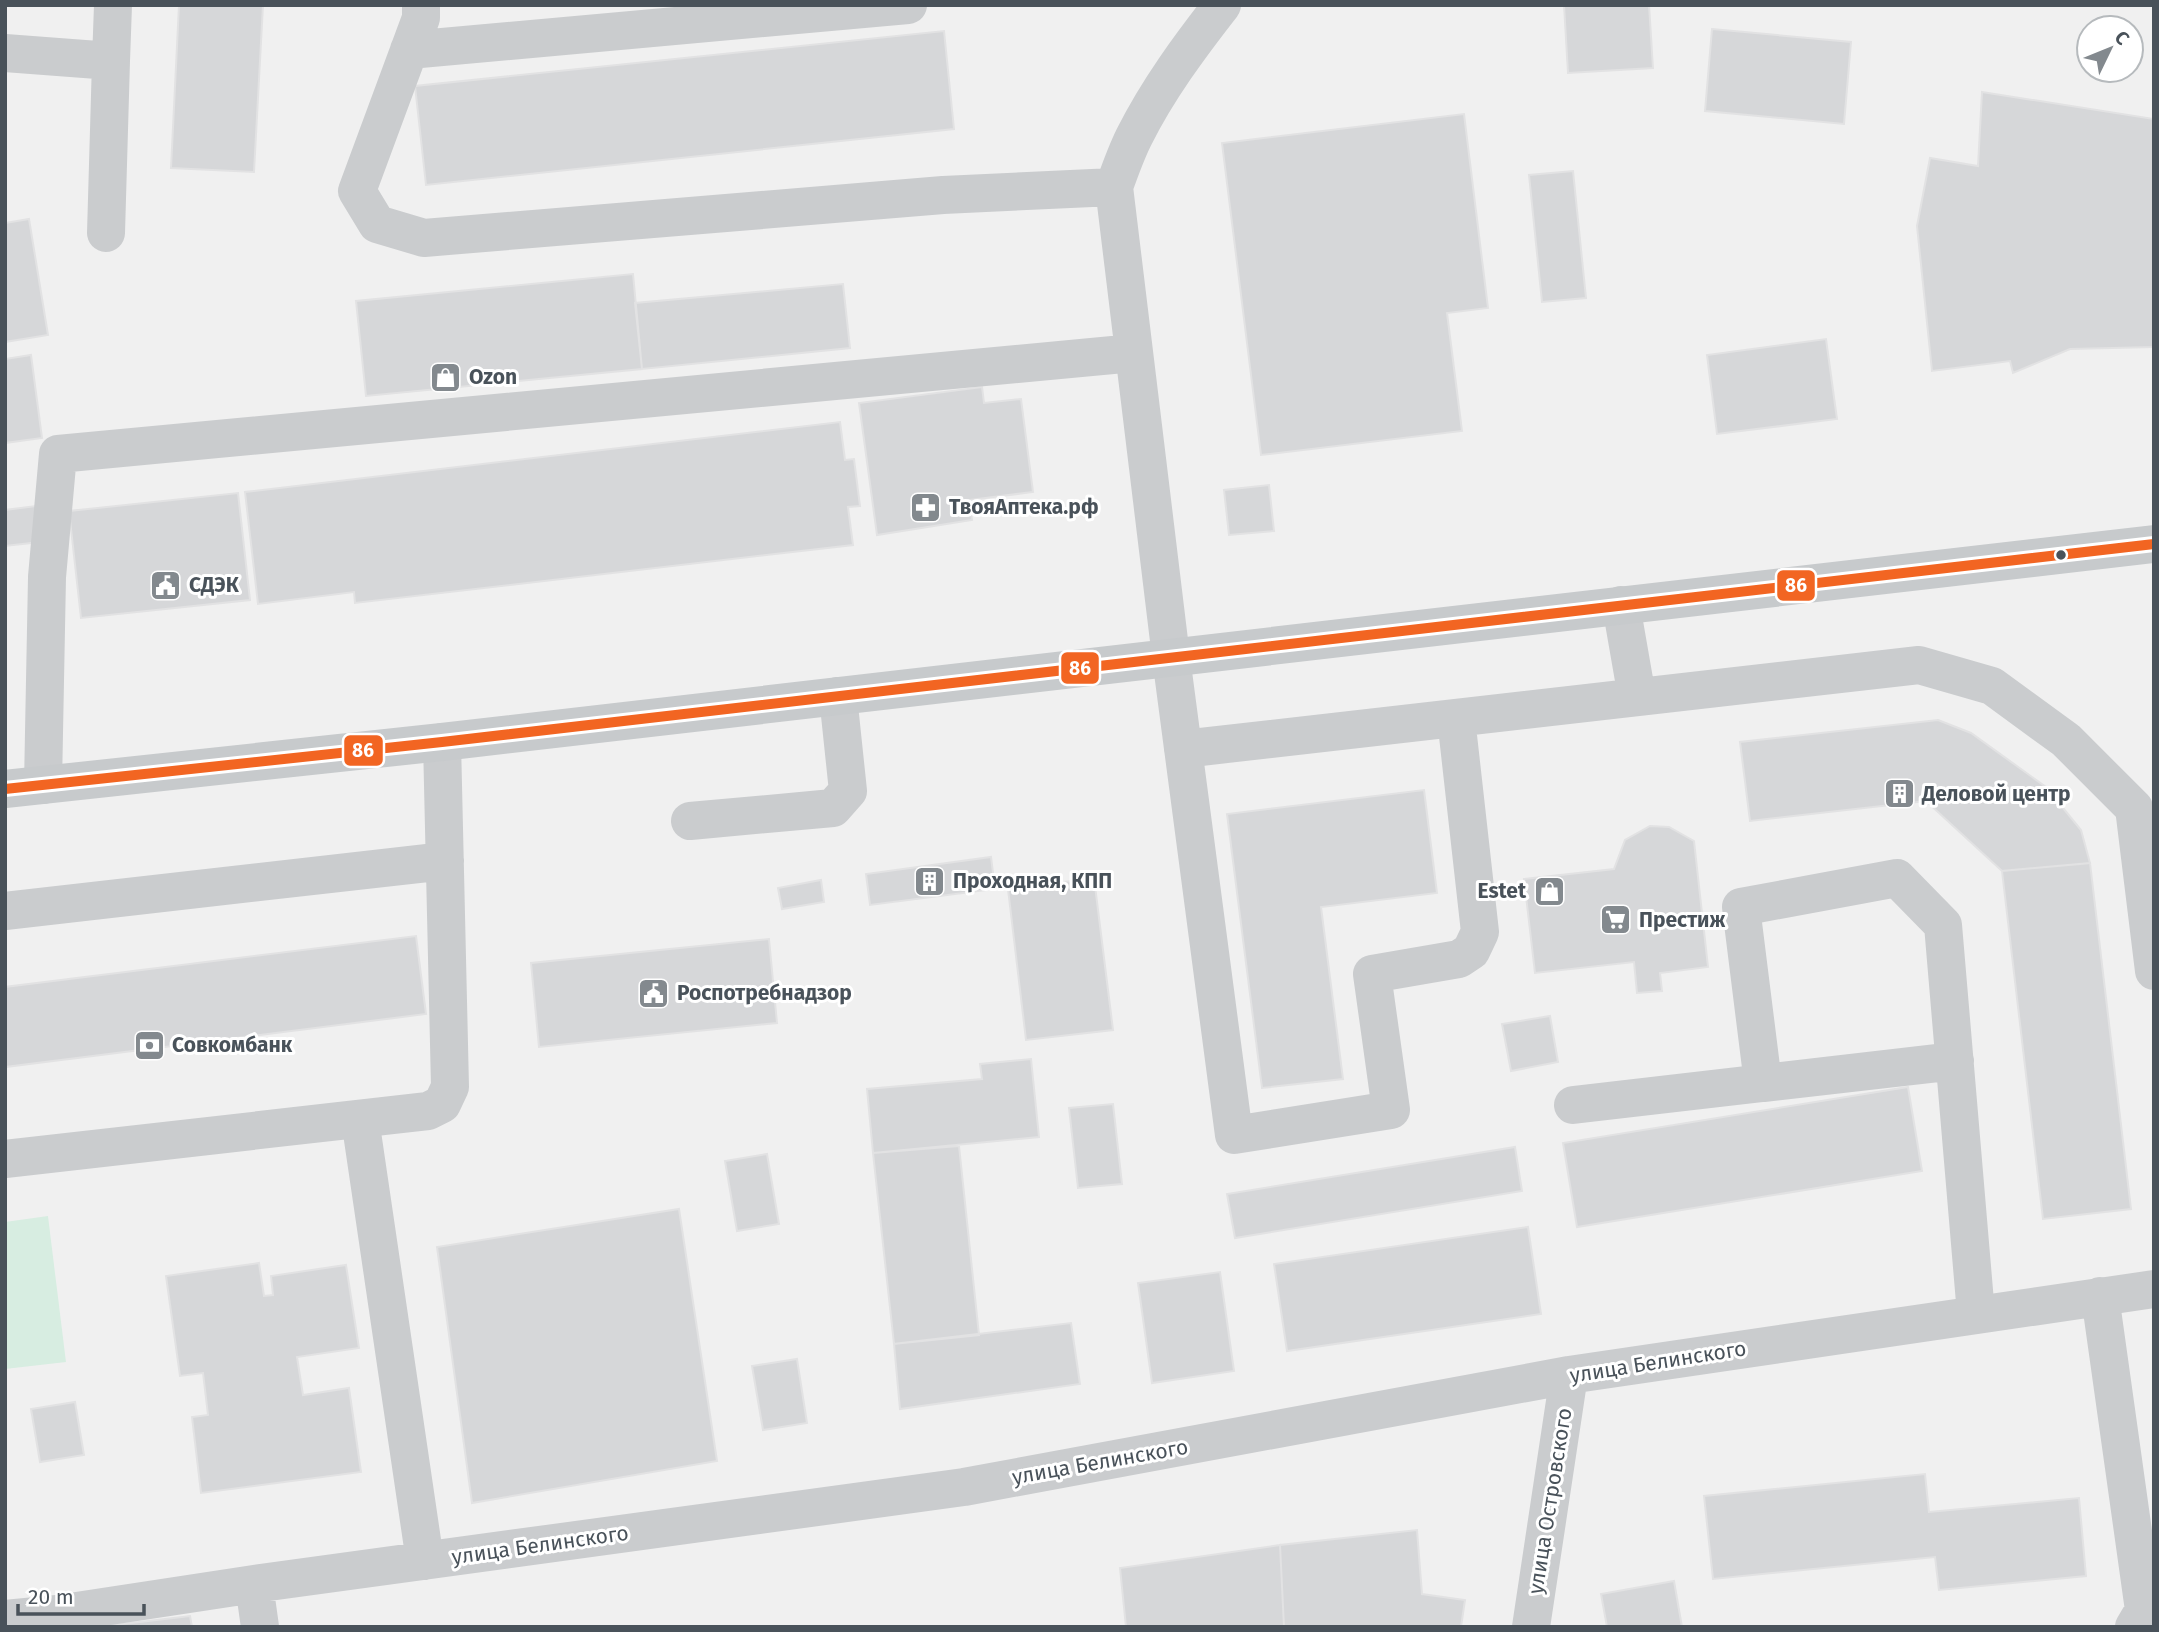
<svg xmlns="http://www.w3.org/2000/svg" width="2159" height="1632" viewBox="0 0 2159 1632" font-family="'Fira Sans',sans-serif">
	<rect width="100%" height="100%" fill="#f0f0f0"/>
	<path fill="#d7ede1" d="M48,1216L66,1362L5,1369V1222Z"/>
	<path fill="#d6d7d9" stroke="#e2e2e3" stroke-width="2" d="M179,5H263L254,172L171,168Z
		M1564,5H1649L1653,68L1568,73Z
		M1712,29L1851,42L1844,124L1705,111Z
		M944,31L954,129L426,185L415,86Z
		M1982,92L2154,119V347L2070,349L2013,373L2010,361L1932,371L1917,226L1930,158L1978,166Z
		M1464,114L1488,308L1447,313L1462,431L1261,455L1222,143Z
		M1573,171L1586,298L1542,302L1529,175Z
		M29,219L48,335L5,342V223Z
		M633,274L642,369L366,396L356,301Z
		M843,284L850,348L642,369L635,303Z
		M1826,339L1837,419L1717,434L1707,355Z
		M31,355L42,438L5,443V359Z
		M982,387L984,403L1021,399L1033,492L969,500L972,520L877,535L859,403Z
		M840,422L845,460L854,459L860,506L848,507L853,545L355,603L354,592L258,604L245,492Z
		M1269,485L1274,531L1229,535L1224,490Z
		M238,493L250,600L81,618L69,511Z
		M36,506L40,542L5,546V510Z
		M1938,720L1971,733L2046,787L2081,830L2090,863L2002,871L1926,801L1750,821L1740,742Z
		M1424,790L1437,893L1321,907L1343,1079L1262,1088L1227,814Z
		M1650,826L1669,827L1694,841L1708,967L1660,973L1662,991L1637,993L1634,962L1535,973L1524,879L1614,869L1625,840Z
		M991,857L995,889L870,905L866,874Z
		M2090,863L2131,1209L2043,1219L2002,871Z
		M1094,878L1113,1030L1026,1040L1008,889Z
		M821,880L824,902L782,909L778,888Z
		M416,936L426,1014L5,1067V987Z
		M769,939L777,1023L539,1047L531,963Z
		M1550,1016L1558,1062L1511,1071L1502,1024Z
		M1031,1059L1039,1137L873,1153L867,1089L982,1079L980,1064Z
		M1908,1087L1922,1171L1577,1227L1563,1143Z
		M1113,1104L1122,1184L1078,1188L1069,1108Z
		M959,1146L979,1335L894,1344L873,1153Z
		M1515,1147L1522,1191L1235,1238L1227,1194Z
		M767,1154L779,1224L737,1231L725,1161Z
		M679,1209L717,1461L472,1503L437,1247Z
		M1528,1227L1541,1314L1287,1351L1274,1264Z
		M259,1263L264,1296L273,1295L271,1276L346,1265L359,1348L297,1357L303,1395L349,1388L361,1472L201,1493L192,1417L208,1415L203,1373L180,1376L166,1276Z
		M1220,1272L1234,1371L1152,1383L1138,1283Z
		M1071,1323L1080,1384L900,1409L894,1344Z
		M797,1359L807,1423L763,1430L752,1366Z
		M75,1402L84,1455L40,1462L31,1409Z
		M1925,1474L1929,1512L2079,1498L2086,1576L1939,1590L1935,1557L1713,1579L1704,1496Z
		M1417,1530L1422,1594L1465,1600L1461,1627H1284L1280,1545Z
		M1280,1545L1284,1627H1126L1120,1568Z
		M1674,1581L1682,1627H1607L1601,1594Z
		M190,1616L192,1627H106V1626Z"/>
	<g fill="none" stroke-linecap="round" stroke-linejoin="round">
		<path stroke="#caccce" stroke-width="38" d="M421,5V18L357,191L377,224L424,238L943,195L1114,187
			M1222,5C1190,46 1158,89 1134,137C1126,153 1120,170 1114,187L1171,657L1234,1135L1391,1110L1372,974L1459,959L1471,951L1480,932L1456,718
			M409,50L908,5
			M5,53L111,61L113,5
			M106,233L111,61
			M1621,605L1637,697
			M1183,749L1919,665L1992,686L2066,740L2134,808L2154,971
			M43,785L47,577L58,454L1134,353
			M690,821L833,808L848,791L838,696
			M5,911L445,861
			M1955,1061L1763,1083L1741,907L1897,878L1943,925L1976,1314
			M1573,1105L1763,1083
			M360,1119L425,1561
			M5,1159L428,1111L442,1104L450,1087L442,742
			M2100,1296L2144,1610L2134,1627
			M254,1584L260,1627
			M5,1619L57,1614
			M58,1627L57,1614L254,1584L964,1487L1569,1375L2154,1289
			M1531,1627L1569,1375"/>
		<path stroke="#c7cacc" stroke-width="38" d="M5,789L442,742L2154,544"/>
		<defs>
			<path id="bus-1" d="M5,789L442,742L2154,544"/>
		</defs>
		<use href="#bus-1" stroke="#fff" stroke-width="16"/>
		<use href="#bus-1" stroke="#f26522" stroke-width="10"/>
	</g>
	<defs>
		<symbol id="shop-square" viewBox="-11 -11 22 22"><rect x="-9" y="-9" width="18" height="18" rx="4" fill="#83898e" stroke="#fff"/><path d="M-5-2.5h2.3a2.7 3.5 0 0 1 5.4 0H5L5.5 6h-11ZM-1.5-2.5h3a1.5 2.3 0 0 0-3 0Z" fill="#fff"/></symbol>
		<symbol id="pharmacy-square" viewBox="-11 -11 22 22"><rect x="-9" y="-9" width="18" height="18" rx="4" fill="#83898e" stroke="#fff"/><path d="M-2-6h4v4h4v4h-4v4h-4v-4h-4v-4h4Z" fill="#fff"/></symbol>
		<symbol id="civic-square" viewBox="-11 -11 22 22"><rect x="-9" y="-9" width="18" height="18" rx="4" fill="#83898e" stroke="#fff"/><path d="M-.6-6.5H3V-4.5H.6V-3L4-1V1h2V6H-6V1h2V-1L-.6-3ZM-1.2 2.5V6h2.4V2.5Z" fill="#fff"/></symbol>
		<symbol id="building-square" viewBox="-11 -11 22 22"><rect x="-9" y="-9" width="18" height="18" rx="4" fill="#83898e" stroke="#fff"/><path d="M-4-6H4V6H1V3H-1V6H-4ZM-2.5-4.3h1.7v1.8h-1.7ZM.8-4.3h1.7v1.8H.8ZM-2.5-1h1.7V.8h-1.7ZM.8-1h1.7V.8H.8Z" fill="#fff"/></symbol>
		<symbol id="supermarket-square" viewBox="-11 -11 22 22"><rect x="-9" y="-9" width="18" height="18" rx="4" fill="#83898e" stroke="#fff"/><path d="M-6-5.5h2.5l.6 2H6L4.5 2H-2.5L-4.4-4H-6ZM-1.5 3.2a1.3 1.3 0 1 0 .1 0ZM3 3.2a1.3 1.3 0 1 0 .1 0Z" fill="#fff"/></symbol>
		<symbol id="bank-square" viewBox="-11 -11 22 22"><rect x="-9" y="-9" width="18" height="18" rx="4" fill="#83898e" stroke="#fff"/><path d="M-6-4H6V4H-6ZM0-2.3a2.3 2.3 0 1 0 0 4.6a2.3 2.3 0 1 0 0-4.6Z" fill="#fff"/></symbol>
	</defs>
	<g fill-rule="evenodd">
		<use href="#shop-square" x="428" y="360" width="35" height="35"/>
		<use href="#pharmacy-square" x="908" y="490" width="35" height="35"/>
		<use href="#civic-square" x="148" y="568" width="35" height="35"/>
		<use href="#building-square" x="1882" y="776" width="35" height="35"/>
		<use href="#building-square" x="912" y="864" width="35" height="35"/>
		<use href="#shop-square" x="1532" y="874" width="35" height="35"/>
		<use href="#supermarket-square" x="1598" y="902" width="35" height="35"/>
		<use href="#civic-square" x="636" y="976" width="35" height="35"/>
		<use href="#bank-square" x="132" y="1028" width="35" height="35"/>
	</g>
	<circle fill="#49525a" stroke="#fff" stroke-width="2.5" cx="2061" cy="555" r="6"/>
	<g text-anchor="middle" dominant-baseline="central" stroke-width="6" stroke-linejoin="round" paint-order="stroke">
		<g font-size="21" font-weight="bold" fill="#49525a" stroke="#fff" text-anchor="start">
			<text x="469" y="377">Ozon</text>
			<text x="949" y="507">ТвояАптека.рф</text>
			<text x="189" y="585">СДЭК</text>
			<text x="1922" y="794">Деловой центр</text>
			<text x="953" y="881">Проходная, КПП</text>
			<text x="1526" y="891" text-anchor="end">Estet</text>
			<text x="1639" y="920">Престиж</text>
			<text x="677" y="993">Роспотребнадзор</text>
			<text x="172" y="1045">Совкомбанк</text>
		</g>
		<g font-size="21" fill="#49525a" stroke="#fff">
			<text transform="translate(1658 1362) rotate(-9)">улица Белинского</text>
			<text transform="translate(1100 1462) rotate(-10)">улица Белинского</text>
			<text transform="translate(1550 1501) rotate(-81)">улица Островского</text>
			<text transform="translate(540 1545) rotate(-8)">улица Белинского</text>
		</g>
	</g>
	<g stroke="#fff" stroke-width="2.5">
		<rect x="1776" y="569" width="40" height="33" rx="7" fill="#f26522"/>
		<rect x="1060" y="651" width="40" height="34" rx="7" fill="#f26522"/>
		<rect x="343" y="734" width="41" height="33" rx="7" fill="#f26522"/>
	</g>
	<g font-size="19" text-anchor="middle" font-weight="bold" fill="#fff">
		<text x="1796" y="592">86</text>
		<text x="1080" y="675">86</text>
		<text x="363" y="757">86</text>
	</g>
	<rect width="2159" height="1632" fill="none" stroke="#49525a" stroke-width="14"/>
	<g transform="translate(2110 49) rotate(47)"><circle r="33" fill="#ffffff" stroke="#b6babd" stroke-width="2"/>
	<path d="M0-5L12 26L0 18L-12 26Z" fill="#83898e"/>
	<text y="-10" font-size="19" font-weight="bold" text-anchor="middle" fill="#49525a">С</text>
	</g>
	<path d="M18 1604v10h126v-10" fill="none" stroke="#49525a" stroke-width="3.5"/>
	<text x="28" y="1604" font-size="21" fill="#49525a" stroke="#ffffff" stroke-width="5" paint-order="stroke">20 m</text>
</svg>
